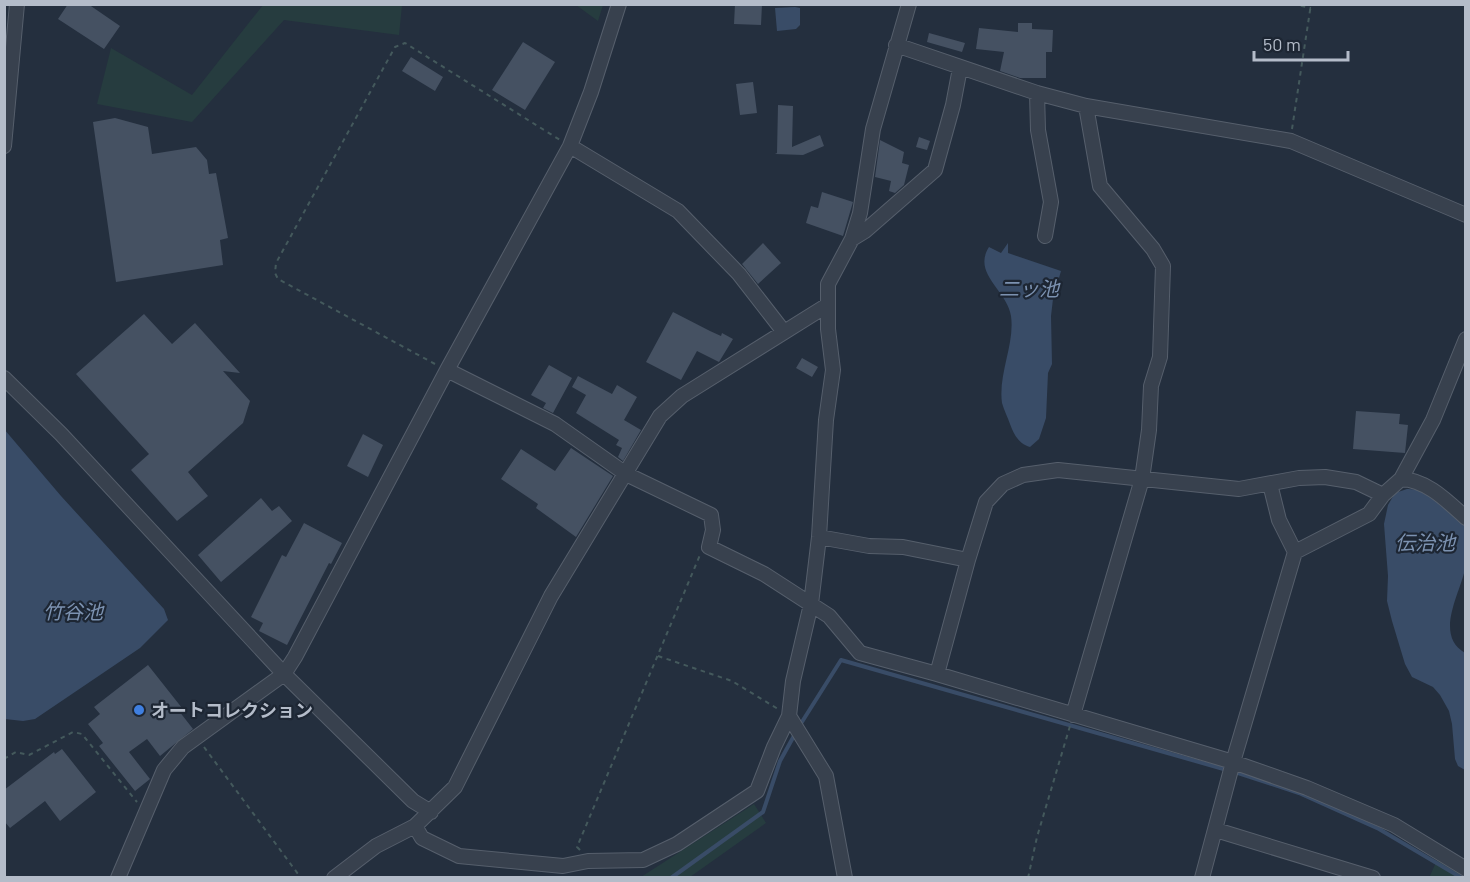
<svg xmlns="http://www.w3.org/2000/svg" width="1470" height="882" viewBox="0 0 1470 882" font-family="Barlow,'Noto Sans JP',sans-serif">
	<rect width="100%" height="100%" fill="#242f3e"/>
	<path fill="#263c3f" d="M263,5H402L399,35L284,20L192,122L97,104L111,48L192,95Z
		M576,5H603L598,21Z
		M754,804L766,823L690,877H641Z
		M1442,849L1465,860V877L1429,878Z"/>
	<path fill="#394c67" d="M795,7L800,8V25L796,29L777,31L775,8Z
		M1008,243V253L1061,271L1053,299L1051,316L1052,364L1048,373L1046,418L1039,439L1030,447C1019,444 1014,435 1010,424C1008,418 1004,410 1002,403C998,374 1015,344 1011,316C1007,290 972,274 989,247L1001,253Z
		M4,429L61,496L164,609L168,620L140,648L35,719L23,721L5,719Z
		M1407,489C1430,488 1451,509 1465,526C1465,539 1468,556 1465,569C1460,594 1434,635 1465,653V770L1458,766L1455,759L1452,724L1449,711L1440,695L1433,687L1412,677L1405,664L1392,621L1387,601L1388,576L1384,524L1388,505L1395,493Z"/>
	<g fill="none" stroke-linecap="round" stroke-linejoin="round">
		<path stroke="#394c67" stroke-width="4" d="M800,725L841,660L1227,770
			M1235,772L1299,793L1379,829L1462,878
			M671,878L763,812L780,761L795,734"/>
	</g>
	<path fill="#455162" d="M68,4H88L120,26L104,49L58,19Z
		M735,4H762L761,25L734,24Z
		M1018,23H1032V29L1053,30L1052,52H1046V78H1020L1000,71L1004,52L976,49L979,28L1018,32Z
		M929,33L965,43L962,52L927,42Z
		M523,42L555,62L525,110L492,90Z
		M411,57L443,77L435,91L402,71Z
		M753,82L757,113L740,115L736,84Z
		M778,105L793,106L792,147L820,135L824,146L803,155L775,154L777,153Z
		M115,118L148,127L152,154L196,147L207,160L209,174L216,173L228,238L220,240L223,265L116,282L93,122Z
		M919,137L930,141L927,150L916,147Z
		M880,140L904,152L902,163L909,165L904,185L895,193L889,191L891,181L875,177Z
		M822,192L853,202L843,236L806,223L811,206L818,208Z
		M763,243L781,263L758,284L742,264Z
		M673,312L710,331L721,336L722,333L733,339L719,362L697,351L681,380L646,362Z
		M144,314L172,344L195,323L240,373L223,371L250,401L243,423L188,472L208,496L177,521L131,470L149,454L76,374Z
		M802,358L818,367L812,377L796,368Z
		M549,365L572,378L553,413L543,408L546,403L531,395Z
		M578,376L612,394L617,385L637,397L624,420L641,430L623,461L618,457L622,448L616,445L619,440L576,413L586,395L572,387Z
		M1356,411L1400,414L1399,424L1408,425L1405,453L1353,449Z
		M363,434L383,445L368,477L347,466Z
		M571,448L613,476L576,537L536,508L538,504L501,479L521,449L555,471Z
		M261,498L272,511L279,506L292,521L221,582L198,555Z
		M304,523L342,543L331,564L329,563L287,645L259,631L263,623L251,617L282,555L286,557Z
		M148,665L182,708L179,711L193,729L160,756L147,739L129,752L150,779L135,791L99,746L103,743L88,724L100,714L94,707Z
		M62,749L96,792L60,821L45,801L10,828L4,821V790L54,752L55,754Z"/>
	<g fill="none" stroke-linecap="round" stroke-linejoin="round">
		<defs>
			<path id="street" d="M896,45L1037,93L1086,106L1291,141L1466,215
				M1037,93L1038,130L1051,202L1045,236
				M4,146L17,4
				M570,146L678,211L739,274L784,332
				M852,239L865,231L935,170L953,105L960,68
				M447,370L555,424L626,474L711,515L713,530L709,547L764,574L829,616L860,653L937,674L1233,762L1307,788L1394,825L1466,869
				M4,378L61,434L284,674L413,801L431,812
				M1401,479C1427,480 1447,501 1466,518
				M1270,484L1279,520L1295,552
				M819,537L869,546L903,547L968,560L986,502L1003,484L1023,475L1058,470L1239,489L1299,478L1325,477L1356,482L1383,495
				M937,674L968,560
				M1073,715L1142,479L1149,430L1151,386L1160,357L1163,266L1153,249L1100,186L1086,106
				M789,716L826,776L845,878
				M415,826L422,838L459,856L563,866L588,861L643,860L677,844L757,791L774,747L789,716L793,681L811,604L819,537L826,420L833,370L828,329V284L852,239L860,213L873,129L909,4
				M1216,830L1373,878
				M118,878L164,770L183,747L284,674L295,657L447,370L570,146L591,92L619,4
				M334,878L376,846L415,826L455,787L551,596L660,416L682,396L826,306
				M1202,878L1233,762L1295,552L1369,514L1383,495L1401,479L1433,420L1466,339"/>
		</defs>
		<use href="#street" stroke="#565f6c" stroke-width="16"/>
		<path stroke="#44595c" stroke-width="2" stroke-dasharray="4.5 4.5" stroke-linecap="butt" d="M1292,4L1311,8
			M1292,129L1311,4
			M435,364L278,279L275,273L276,263L395,47L405,43L560,140
			M658,656L732,681L778,709
			M204,747L301,878
			M4,759L16,752L29,755L73,732L82,734L137,802
			M580,850L577,847L700,555
			M1028,878L1037,837L1070,726"/>
		<use href="#street" stroke="#38414e" stroke-width="14"/>
	</g>
	<circle fill="#3f7fe0" stroke="#1d2633" stroke-width="2" cx="139" cy="710" r="6"/>
	<g text-anchor="middle" dominant-baseline="central" stroke-width="4.5" stroke-linejoin="round" paint-order="stroke">
		<g font-size="18" font-weight="bold" fill="#b4bcc9" stroke="#1d2633" text-anchor="start">
			<text x="151" y="710">オートコレクション</text>
		</g>
		<g font-size="20" font-style="italic" fill="#7c92b1" stroke="#1d2633">
			<text x="1029" y="288">二ッ池</text>
			<text x="1425" y="542">伝治池</text>
			<text x="73" y="611">竹谷池</text>
		</g>
	</g>
	<rect width="1470" height="882" fill="none" stroke="#b4bcc9" stroke-width="12"/>
	<path d="M1254 51v9h94v-9" fill="none" stroke="#b4bcc9" stroke-width="3"/>
	<text x="1263" y="51" font-size="18" fill="#b4bcc9" stroke="#1d2633" stroke-width="4.5" paint-order="stroke">50 m</text>
</svg>
